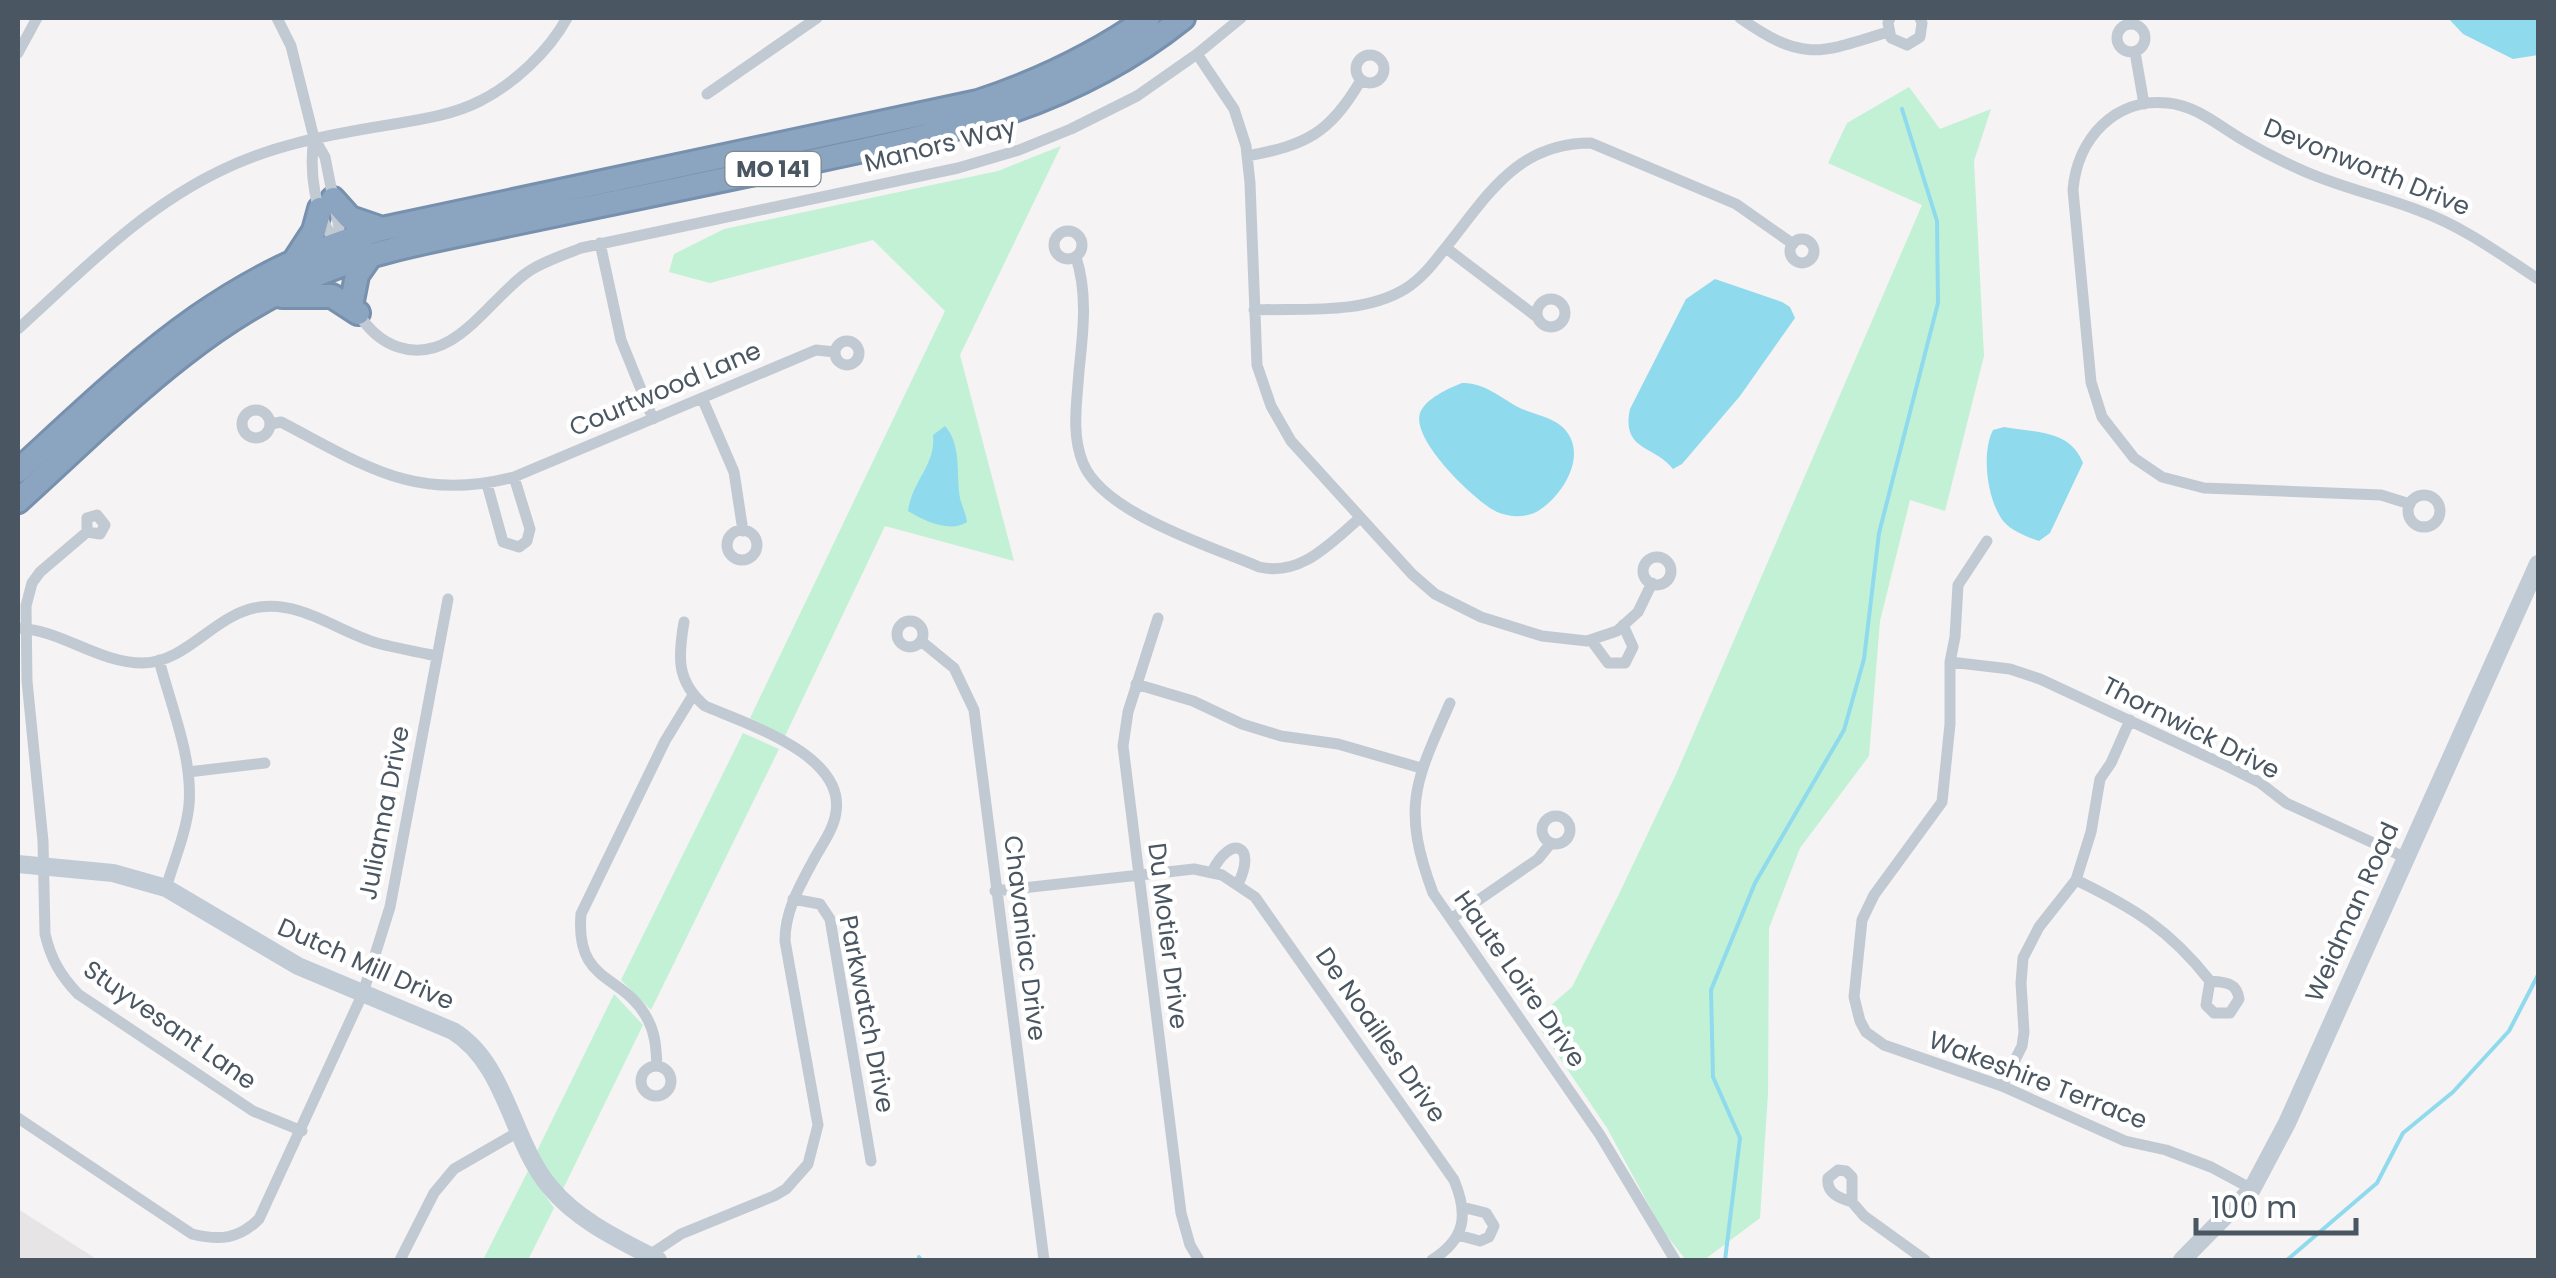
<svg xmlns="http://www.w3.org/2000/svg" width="2556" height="1278" viewBox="0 0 2556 1278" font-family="Poppins,sans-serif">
	<rect width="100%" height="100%" fill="#f5f3f3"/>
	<path fill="#e6e4e5" d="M18,1209L98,1260H18Z"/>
	<path fill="#c3f1d5" d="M1909,87L1940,129L1991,109L1974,161L1984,356L1945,511L1910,500L1880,621L1869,756L1800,848L1769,928L1768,1093L1760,1218L1704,1260H1686L1663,1231L1607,1128L1534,1020L1572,987L1619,894L1677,772L1922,205L1828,163L1847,123Z
		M1061,146L960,355L1014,561L885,526L785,736L750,718L945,311L873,240L710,283L669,272L674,254L724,229L998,171Z
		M743,733L779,749L651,1010L621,980Z
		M614,994L643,1025L562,1191L536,1153Z
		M528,1171L554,1208L528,1260H483Z"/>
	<path fill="#90daee" d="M2448,18H2538V55L2513,59L2463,34Z
		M1715,279L1782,302L1790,307L1795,318L1740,396L1682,464L1673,469C1654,445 1621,451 1630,409L1686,299Z
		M1462,383C1483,382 1500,397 1518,407C1531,414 1548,416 1560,425C1590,449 1566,492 1541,509C1529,518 1511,518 1497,512C1475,501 1411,440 1420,413C1425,399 1449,388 1462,383Z
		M945,426C962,445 956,475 960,498C962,507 966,513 967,522C951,533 924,521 908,511C913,479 936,465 933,435Z
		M2004,427C2035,433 2070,429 2083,463L2050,533L2039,541C2027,537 2012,531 2004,522C1987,501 1981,453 1993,430Z"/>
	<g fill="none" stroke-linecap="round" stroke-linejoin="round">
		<path stroke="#90daee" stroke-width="4" d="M919,1257L921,1260
			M1725,1260L1740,1138L1713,1077L1711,990L1755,883L1844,730L1864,659L1879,533L1938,303L1937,221L1902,109
			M2287,1260L2377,1183L2403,1133L2453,1092L2509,1031L2538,975"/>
		<defs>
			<path id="highway" d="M333,199L350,218L382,229
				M295,260L314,231L320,209
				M282,296H332L358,313
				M352,301L357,275L371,255
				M18,471C136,363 222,275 382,229L978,102C1039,82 1095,55 1148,18
				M18,501C111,417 200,322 318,274C376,250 439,239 501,226C600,205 699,185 798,164C940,134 1067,111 1183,18"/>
		</defs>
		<use href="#highway" stroke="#7690ad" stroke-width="28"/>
		<path stroke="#c1cad2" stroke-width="11" d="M277,18L291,46L314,138L325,157L339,228L337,243
			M1740,18C1803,62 1818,54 1888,32
			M1890,18L1888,23L1891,38L1907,45L1920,37L1922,23L1920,18
			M2117 38a14 14 0 1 1 28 0a14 14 0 1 1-28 0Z
			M2135,52L2144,104
			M18,53L37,18
			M1197,54L1234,109L1246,146L1250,183L1257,365L1271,406L1291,441L1412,574L1435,594L1481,617L1542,636L1587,641L1617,631L1638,612L1652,583
			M1356 69a14 14 0 1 1 28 0a14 14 0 1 1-28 0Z
			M707,94L817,18
			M314,138C309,171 314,216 337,243
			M1247,156C1307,145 1330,133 1361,80
			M1054 245a14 14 0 1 1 28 0a14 14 0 1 1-28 0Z
			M1790 251a12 12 0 1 1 24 0a12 12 0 1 1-24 0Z
			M600,243L621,340L653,419
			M1446,248L1537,317
			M1076,257C1088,294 1083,333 1079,371C1077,402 1071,434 1083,463C1103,513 1210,546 1259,567C1301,577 1330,543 1360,518
			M1537 313a14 14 0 1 1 28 0a14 14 0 1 1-28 0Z
			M1254,310C1303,308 1362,315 1405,289C1421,279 1432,265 1443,251C1487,197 1515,143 1591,143L1736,204L1793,244
			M358,313C368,329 380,341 398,347C453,365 486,303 525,274C541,262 562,256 581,248L958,168L1019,150L1071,129L1137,96L1197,54L1241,18
			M18,329C83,270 142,208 222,170C271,146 323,136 376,127C410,121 449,117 480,101C514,84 549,51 567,18
			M835 353a12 12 0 1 1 24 0a12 12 0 1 1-24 0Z
			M702,398L734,472L743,531
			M242 424a14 14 0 1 1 28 0a14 14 0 1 1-28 0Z
			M271,424L281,422C364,465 415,503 514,477L816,350L835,352
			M487,484L503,542L519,547L527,541L530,529L514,477
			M2408 511a16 16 0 1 1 32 0a16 16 0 1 1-32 0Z
			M2410,504L2381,495L2204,488L2162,477L2134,458L2102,417L2091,382L2073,190C2077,139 2115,97 2168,103C2197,106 2219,126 2243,140C2260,150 2279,160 2297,168C2337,187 2379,195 2420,211C2464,227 2500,254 2538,279
			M727 545a15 15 0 1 1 30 0a15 15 0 1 1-30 0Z
			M87,532L100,534L105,525L97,515L87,518V532L40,572L32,583L26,606L27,681L43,841L45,934C51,959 60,975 78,994L253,1111L302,1131
			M1987,541L1958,585L1955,637L1950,662V724L1942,802L1874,895L1862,920L1854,997L1860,1021L1866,1032L1884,1045L2002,1086L2125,1141L2166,1150L2211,1167L2252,1189
			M1643 571a14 14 0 1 1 28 0a14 14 0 1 1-28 0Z
			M1158,618L1128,712L1123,746L1181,1213L1190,1245L1199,1260
			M897 634a13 13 0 1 1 26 0a13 13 0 1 1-26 0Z
			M18,628C62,630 98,663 143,663C188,662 215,613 260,607C301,601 339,632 377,643C396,648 417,652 437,656
			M1591,640L1608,663H1625L1633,647L1623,625
			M921,641L954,668L974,710L1044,1260
			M159,660C171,706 193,758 189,805C186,833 174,861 166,888
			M1950,662L2010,669L2040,679L2229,767L2259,782L2286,803L2404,857
			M1136,684L1193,701L1242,724L1281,736L1338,744L1421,768
			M1450,703C1415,782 1401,807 1433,893L1600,1135L1675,1260
			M188,772L265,763
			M1542 830a14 14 0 1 1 28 0a14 14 0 1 1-28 0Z
			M1212,872C1230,834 1258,844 1238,884
			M2076,880C2134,908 2170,930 2210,981
			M995,891L1194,869L1222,875L1255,897L1454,1180C1469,1216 1465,1239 1432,1260
			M793,899L820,904L830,919L871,1161
			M1451,919L1538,859L1551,843
			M2210,981C2224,982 2237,982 2239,999L2230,1013H2214L2206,1005Z
			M657,1066C656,1050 656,1035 648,1020C624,972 575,986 581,914L665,741L693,695
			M641 1081a15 15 0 1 1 30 0a15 15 0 1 1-30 0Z
			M2002,1086L2022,1046L2024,1032L2021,983L2023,958L2039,927L2076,880L2091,832L2100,779L2111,763L2130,720
			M18,1118L192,1234C220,1241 239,1239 259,1219L363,993L390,907L448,599
			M1838,1170L1846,1171L1852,1177V1202C1839,1198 1826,1193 1828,1178Z
			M1852,1202L1864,1216L1925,1260
			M1458,1235L1480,1241L1489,1237L1494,1226L1486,1213L1462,1207
			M645,1258L681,1234L774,1196L786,1189L808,1164L818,1125L785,941C785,911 799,887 813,861C821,846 834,829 836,812C845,755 747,724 705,706C676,681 678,657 684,622
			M400,1260L434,1193L454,1169L518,1132"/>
		<path stroke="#c1cbd6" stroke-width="18" d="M18,864L113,873L166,888L298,966L453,1031C507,1064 511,1141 550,1187C578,1221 620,1240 658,1260
			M2182,1260L2252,1189L2287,1123L2538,564"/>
		<use href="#highway" stroke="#8ba5c1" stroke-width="22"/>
	</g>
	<g text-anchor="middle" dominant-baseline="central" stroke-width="9" stroke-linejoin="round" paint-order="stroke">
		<rect fill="#fff" stroke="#808990" stroke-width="2.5" x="725.5" y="152" width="95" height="34" rx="8"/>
		<g font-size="22" font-weight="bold" fill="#4a5661">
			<text x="773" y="169">MO 141</text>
		</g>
		<g font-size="25" fill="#4a5661" stroke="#fff">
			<text transform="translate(940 145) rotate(-14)">Manors Way</text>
			<text transform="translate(2367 167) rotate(22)">Devonworth Drive</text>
			<text transform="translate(665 389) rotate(-23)">Courtwood Lane</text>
			<text transform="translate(2191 728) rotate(27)">Thornwick Drive</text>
			<text transform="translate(384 813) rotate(-79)">Julianna Drive</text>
			<text transform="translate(2352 912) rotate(-66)">Weidman Road</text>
			<text transform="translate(1168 936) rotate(83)">Du Motier Drive</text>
			<text transform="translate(1025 938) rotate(83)">Chavaniac Drive</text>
			<text transform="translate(366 964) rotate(24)">Dutch Mill Drive</text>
			<text transform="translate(1520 979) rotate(55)">Haute Loire Drive</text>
			<text transform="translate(867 1014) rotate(79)">Parkwatch Drive</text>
			<text transform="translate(170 1025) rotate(35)">Stuyvesant Lane</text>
			<text transform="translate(1381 1035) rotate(55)">De Noailles Drive</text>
			<text transform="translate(2038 1080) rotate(21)">Wakeshire Terrace</text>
		</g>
	</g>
	<rect width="2556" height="1278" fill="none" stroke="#4a5661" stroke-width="40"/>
	<path d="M2196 1218v15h160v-15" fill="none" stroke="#4a5661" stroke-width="5"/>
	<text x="2211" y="1218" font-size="30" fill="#4a5661" stroke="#ffffff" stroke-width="8" paint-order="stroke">100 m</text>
</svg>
